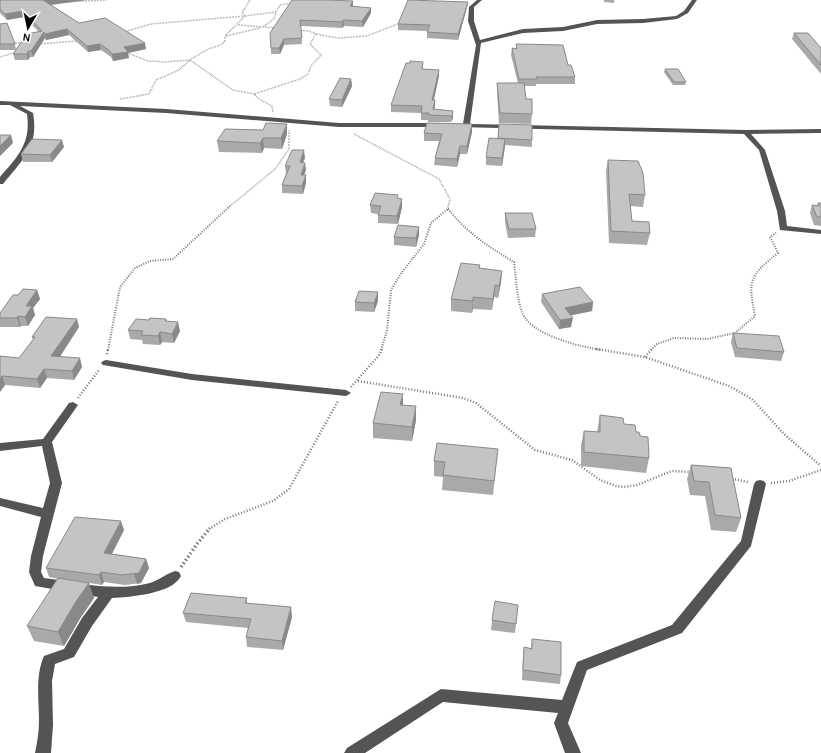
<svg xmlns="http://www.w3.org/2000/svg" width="821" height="753" viewBox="0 0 821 753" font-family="Karla,sans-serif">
	<rect width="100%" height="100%" fill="#fff"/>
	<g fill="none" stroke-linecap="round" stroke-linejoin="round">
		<path stroke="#767676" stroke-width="1.5" stroke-dasharray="0.5 1" stroke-linecap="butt" d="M64,2L107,0
			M238,25L277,28
			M264,26L274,19L276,12
			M124,32L151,24L245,16L242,13L250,0
			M316,34L338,38L367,36L400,23
			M226,36L260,28
			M12,43H23
			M38,44L77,41
			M125,52L148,61L165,62L190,60L233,90L254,94L259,99L272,106L273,112
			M0,57L17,52
			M254,94L300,79L308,74L311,66L321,55L310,44L316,34L309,31L297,30
			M120,99L149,94L156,80L179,70L190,60L208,49L221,45L225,41V36L245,16L276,12L280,5L292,3
			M354,134L439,179L450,199L448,207
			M229,207L275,169L289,149V130"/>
		<path stroke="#767676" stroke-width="2" stroke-dasharray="1 1.5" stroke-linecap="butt" d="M448,209C466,232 489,247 514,262C516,276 517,309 526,319C540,337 581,347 602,350
			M108,350L120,287L135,268L150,261L173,259L230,206
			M381,350L387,331L391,290L402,272L424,244L431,223L448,209L449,206
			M651,350L657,344L674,338L707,339L735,333L755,316C748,280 749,276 778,253L770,237L776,233"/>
		<path stroke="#767676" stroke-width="2.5" stroke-dasharray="1 2" stroke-linecap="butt" d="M596,349L645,357L729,386L752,399L784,434L821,466
			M107,354L108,349
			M645,357L652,349
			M358,381L463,398L476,403L535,450L572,460L600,480L616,486L624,487L637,485L672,471L691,472
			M351,387L380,354L382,349
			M78,398L99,370
			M729,478L748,482
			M771,483L789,481L821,470
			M209,529L225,519L273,501L289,489L338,401"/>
		<path stroke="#767676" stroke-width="3.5" stroke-dasharray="1.5 2.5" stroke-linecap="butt" d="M181,567L197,544L210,528"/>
		<path fill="#545454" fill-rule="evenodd" d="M477,0H482L474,7V21L480,40L523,29L563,27L597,20L643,19L676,16L684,11L692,0H697L688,13L677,19L643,23L597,24L563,31L523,33L481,43L470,124L746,130L821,129V133L751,134L765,150L785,211L787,226L821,230V234L780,230L777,211L759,150L744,134L457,127V125L463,124L476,45L468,21L469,7Z
			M0,101L166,109L339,123H439L442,125L439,127H339L166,113L20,106L33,113C39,147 23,159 3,184H0V177C18,156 31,144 27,114L10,105H0Z
			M106,360L192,374L346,390L351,393L346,396L192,380L103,365L101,363L103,361Z
			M73,402L78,405L52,442L62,483L43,556L41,572L44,578C79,583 115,592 150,583C159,580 166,574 175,571L179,572L181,576C172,594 130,597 112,598L92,626L74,657L55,664L52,681L53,725L51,753H35C37,743 39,732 39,721C39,700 35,676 44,656L64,649L82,618L98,597L35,586L29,572L31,556L41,517L0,506V498L43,508L50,483L42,446L0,451V443L43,439L69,403Z
			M760,480L764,481L766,484L751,546L682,633L587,670L568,723L581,753H565L554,723L558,713L443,702L365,753H344L347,748L441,689L562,700L577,662L672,625L741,541L754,484L756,481Z"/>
	</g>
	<path fill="#a9a9a9" d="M0,0L50,5L79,23L146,49L128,53L129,58L113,61L111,57L101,50L88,52L69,35L46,40L45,38L33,57H30L28,60H15L13,54L16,50H0V24L15,44L16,50L39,32L24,17L7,20L0,13Z
		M292,0L353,7L371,8V13L363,27L344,26L342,28L301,26L302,44L284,45L280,54H271V48Z
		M604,0H614V3L604,2Z
		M468,2L467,7L458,40L427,38V31L398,30V24Z
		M794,33L821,48V74L792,39Z
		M516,44L568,65L575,77V84H536V86H524L526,99L532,114L531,124L499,123L497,93V83H518L511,55L512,48L516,49Z
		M423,69L439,76L434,100L435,107L434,109L453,111V118L451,122H428V120H421V113L391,112V105Z
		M665,69L686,82L685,85H673L664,72Z
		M351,79L352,86L342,107L330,106L329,99Z
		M287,124V134L282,149L264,148L262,153L219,152L217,141Z
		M472,124V132L467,154H460L457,167L434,165L435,158L439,141H424V133Z
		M499,124L532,140V147L505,145L502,166L486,165V157L498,139Z
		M64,147L52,162H23L21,154Z
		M305,158L303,162L306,170L304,175H306V183L303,194L282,193V185L286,174L285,166Z
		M608,160L645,195L643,207L630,206L632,221L650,233L647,245L609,243L606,171Z
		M398,198L402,199V207L398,224L378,223V214L371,213L370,205Z
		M818,203H821V226L814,225L810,213L812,205H817Z
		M505,213L536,229L535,237L508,238L505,222Z
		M419,227V235L416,247L394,245V237Z
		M480,269L502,271L501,282L498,298L494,297L492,310L473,309L472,313L451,311V299Z
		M37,290L40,299L33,308L35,315L28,326H21L20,327H0V318L18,295Z
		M542,294L593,302L592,311L571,315V327L559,329L541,302Z
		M378,301L374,312L355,311V302Z
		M166,319L167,321L180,331L174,343L162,342L160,345L143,344L142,340L130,339L128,330L149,320Z
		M79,327L60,357L82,367L74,380L47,378L40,388L5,385L0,392V356L19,358L33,340L32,337Z
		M733,333L784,352L781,361L735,357L731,342Z
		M403,405L416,420L412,441L373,438V423Z
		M600,415L624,424L636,432L640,436L649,458L646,473L581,466V445L584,431L597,432Z
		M498,449L493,495L442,490L443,477L434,476V461Z
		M691,465L731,468L741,518L736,532L711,530L705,496L690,495L687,479Z
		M124,530L112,554L146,559L149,568L141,583L125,585L104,582L102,585L77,581L94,598L81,617L64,646L34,641L27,626L58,579L49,577L46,568Z
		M247,598V603L292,617L283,650L247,647L246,637L248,628L186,622L183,613Z
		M518,605L515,633L491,630L492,620Z
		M532,639L561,675L560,684L522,680L523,657L524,647L531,648Z"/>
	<path fill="#898989" d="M43,0H87L44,6Z
		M353,1V7L350,6Z
		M468,2L467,7L458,40V34Z
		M371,8V13L363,27L362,21Z
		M23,11L24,17L7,20L5,14Z
		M343,20L344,26L342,28V22Z
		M67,29L69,35L46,40L45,34Z
		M44,32L45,38L33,57L31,51Z
		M284,39V45L280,54L279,48Z
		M145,43L146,49L128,53L129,58L113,61L112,54L124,47Z
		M100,44L101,50L88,52L87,46Z
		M28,51L30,57L28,60L27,54Z
		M439,70V76L432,107V100Z
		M351,79L352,86L342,107V100Z
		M435,100V107L432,116L433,109Z
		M453,111V118L451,122L452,116Z
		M287,124V134L282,149L281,138Z
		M472,124V132L467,154V146Z
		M11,135L13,143L0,156V146Z
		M263,138L264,148L262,153L260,143Z
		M505,139V147L502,166V158Z
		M62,140L64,147L52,162L50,155Z
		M460,146V154L457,167V159Z
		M304,150L305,158L300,170V162Z
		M305,163L306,170L301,183V175Z
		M306,175V183L303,194L302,186Z
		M402,199V207L398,224L397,216Z
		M419,227V235L416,247V238Z
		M502,271L501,282L498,298L499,286Z
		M495,285L494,297L492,310L493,299Z
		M37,290L40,299L33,308L35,315L28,326L25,317L26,306Z
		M378,292V301L374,312V303Z
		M473,297V309L472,313L473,301Z
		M593,302L592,311L564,317L565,308Z
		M18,316L21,326L20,327L17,318Z
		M573,318L571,327L559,329L560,320Z
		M77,319L79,327L54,365L51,356Z
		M178,322L180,331L174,343L172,334Z
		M160,332L162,342L160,345L158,336Z
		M80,358L82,367L74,380L72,371Z
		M44,369L47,378L40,388L37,379Z
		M2,376L5,385L0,392V379Z
		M403,394V408L400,405Z
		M416,406V420L412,441V427Z
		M121,521L124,530L107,563L104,553Z
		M146,559L149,568L141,583L137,584L134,574Z
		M101,572L104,582L102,585L99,575Z
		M89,583L94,598L81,617L64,646L58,632L75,603Z
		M291,607L292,617L283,650L282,641Z"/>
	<path fill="#c4c4c4" stroke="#898989" d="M0,0H44H43L79,23L105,18L145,43L124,47L128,52L112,54L110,51L100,44L87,46L67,29L45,34L44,32L31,51H28L27,54H13L27,34L42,31L23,11L5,14L0,9Z
		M292,0H327L353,1L350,6L371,8L362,21L343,20L342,22L300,20L302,38L284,39L279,48H271L270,33Z
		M408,0L468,2L458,34L427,32L430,25L398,24Z
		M7,23L15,44H0V24Z
		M794,33H808L821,48V65Z
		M516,44L563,45L568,65H571L575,77H536L537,79H519L512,48L517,49Z
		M410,61L423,62L422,69L439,70L432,100H435L433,109L453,111L452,116L429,115V113H421L422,106L391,105L406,63H410Z
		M665,69H678L686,82H674Z
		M340,78L351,79L342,100L329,99Z
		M497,83H524L526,99H532V114L500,113Z
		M266,123L287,124L281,138H263L260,143L217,141L225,129L263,130Z
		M427,123L472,124L467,146H460L457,159L435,158L442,134L424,133Z
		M499,124L532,125V140L498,138Z
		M0,135H11L0,146Z
		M489,138L505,139L502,158L486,157Z
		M32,139L62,140L50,155L21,154Z
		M292,150H304L300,162L305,163L301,175H306L302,186L282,185L290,166H285Z
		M608,160L638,161L643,173L645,195L629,194L632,221L649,222L650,233L611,231Z
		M375,193L398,195L397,198L402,199L397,216L378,215L381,206L370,205Z
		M818,203H821V217H817L812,205L819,206Z
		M505,213H532L536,229H509Z
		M398,225L419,227L416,238L394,237Z
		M461,263L480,265L479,268L502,271L499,286L495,285L493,299L473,297V301L451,299Z
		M580,287L593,302L565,308L573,318L560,320L542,294Z
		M23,289L37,290L26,306H32L25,317L18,316L17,318H0V313L13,295H18Z
		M359,291L378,292L374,303L355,302Z
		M46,317L77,319L51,356L80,358L72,371L44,369L37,379L2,376L0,379V356L19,358L35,337H32Z
		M150,318L166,319L165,321L178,322L172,334L160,332L158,336L141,335L143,331L128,330L136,319L149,320Z
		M733,333L779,336L784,352L737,348Z
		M381,392L403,394L400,405L416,406L412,427L373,423Z
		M600,415L623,418L624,424L635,425L636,432H639L640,436L648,437L649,458L584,452V431L600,432Z
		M437,443L498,449L494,481L443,475L445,462L434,461Z
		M691,465L731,468L741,518L715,515L709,482L694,481Z
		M75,517L121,521L104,553L146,559L139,573L122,575L101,572L99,575L46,568Z
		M58,578L89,583L75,603L58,632L27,626Z
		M191,593L247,598L245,603L291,607L282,641L246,637L251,619L183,613Z
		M495,601L518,605L516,624L492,620Z
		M532,639L561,642V675L523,670L524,647L532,649Z"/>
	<g transform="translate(28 28) rotate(189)" stroke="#ffffff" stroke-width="3" paint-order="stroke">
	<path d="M0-3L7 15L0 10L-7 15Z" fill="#000000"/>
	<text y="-6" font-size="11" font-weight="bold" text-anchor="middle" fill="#000000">N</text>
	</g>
</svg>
